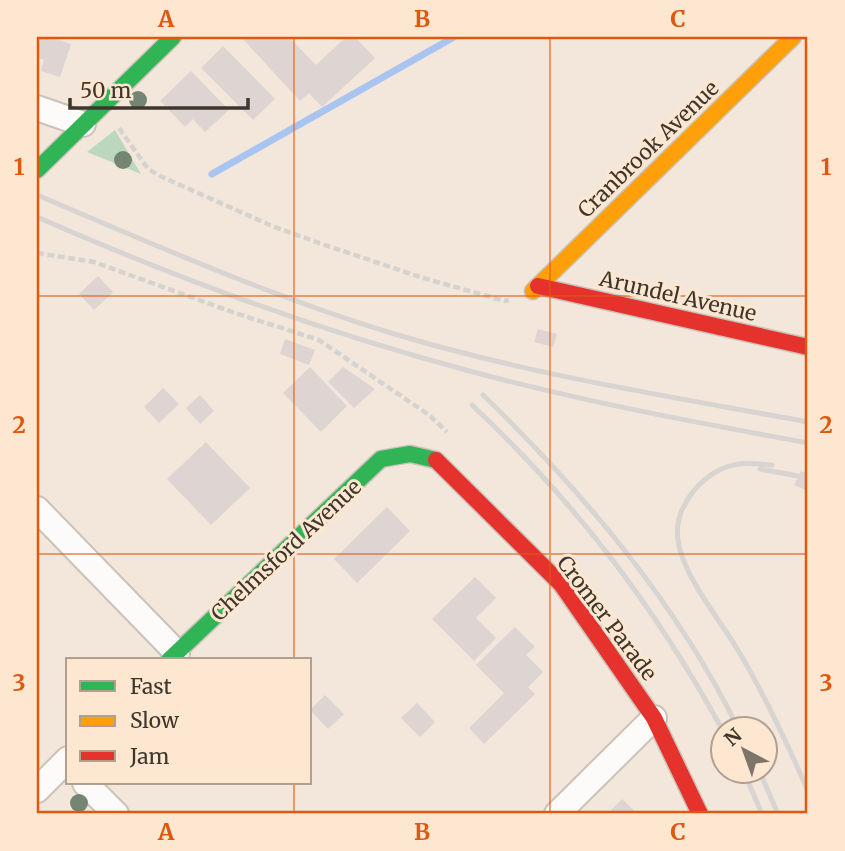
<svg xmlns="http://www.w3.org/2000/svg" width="845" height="851" viewBox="0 0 845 851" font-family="Merriweather,serif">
	<rect width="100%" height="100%" fill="#f2e7da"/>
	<path fill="#bbd8be" d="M115,130L141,174L87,152Z"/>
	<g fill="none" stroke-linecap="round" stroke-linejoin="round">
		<path stroke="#aac4f2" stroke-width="7" d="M212,174L454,37"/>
	</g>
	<path fill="#ded4d1" d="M41,37H50L71,44L60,77L41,71L44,60L37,58V50Z
		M245,37H289L316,65L346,37H355L375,58L322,107L309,93L300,101L243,39Z
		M223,46L275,99L253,120L201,68Z
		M191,71L229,110L205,132L193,119L185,127L160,101Z
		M98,276L113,292L94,310L79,294Z
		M538,329L557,334L553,347L534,342Z
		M285,339L315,350L309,365L280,354Z
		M310,367L347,406L321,432L283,393Z
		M343,367L375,389L354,408L328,382Z
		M163,388L179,404L159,423L144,407Z
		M200,395L214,411L200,424L186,408Z
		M206,442L250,488L211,525L167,479Z
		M801,471L808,474V491L794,485Z
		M387,507L410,531L357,583L334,559Z
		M475,577L496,598L476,618L496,638L474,661L432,619Z
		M515,627L535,647L526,655L543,672L528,687L535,694L484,744L469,728L504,693L476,665Z
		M325,695L344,714L328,729L310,710Z
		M417,703L435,722L420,737L401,718Z
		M622,799L638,814H607Z"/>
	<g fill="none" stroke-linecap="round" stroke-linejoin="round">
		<defs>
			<path id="street" d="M37,108L83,124
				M37,509L177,653
				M85,783L116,814
				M37,790L68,759
				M557,814L654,718"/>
			<path id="fast" d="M37,170L173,37
				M169,660L381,459L410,454L436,460"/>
			<path id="slow" d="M533,291L793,37"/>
			<path id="jam" d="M538,286L808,347
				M436,460L561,584L654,718L700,814"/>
		</defs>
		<use href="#street" stroke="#cbc2b8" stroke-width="28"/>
		<use href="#fast" stroke="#cbc2b8" stroke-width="19"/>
		<use href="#slow" stroke="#cbc2b8" stroke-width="19"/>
		<use href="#jam" stroke="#cbc2b8" stroke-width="19"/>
		<path stroke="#d6d3cf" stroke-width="4.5" stroke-dasharray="7 3.5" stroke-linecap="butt" d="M119,128L148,169L160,176L272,226L319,243L423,278L505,301L509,300
			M37,253L94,262L235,313L319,340L429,415L447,432"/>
		<use href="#street" stroke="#fdfbf9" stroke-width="24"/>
		<use href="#fast" stroke="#30b455" stroke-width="16"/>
		<use href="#slow" stroke="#ff9f0a" stroke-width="16"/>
		<use href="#jam" stroke="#e5322d" stroke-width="16"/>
		<path stroke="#d8d4d1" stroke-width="5" d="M37,195C153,244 267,295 388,332C525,374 668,396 808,422
			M37,217C176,278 319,331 466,370C579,401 694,422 808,443
			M483,395C584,493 676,602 738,728
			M472,405C576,503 653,604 722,729
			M772,465C759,464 747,462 734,465C703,471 673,507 678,540C682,575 721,621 739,652C766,697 787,743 808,791
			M760,469L798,476
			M743,770L762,814
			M759,770L778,814"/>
	</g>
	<g fill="#748574">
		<circle cx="138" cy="100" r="9"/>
		<circle cx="123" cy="160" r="9"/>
		<circle cx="79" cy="803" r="9"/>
	</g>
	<path fill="none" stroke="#e0570e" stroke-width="2" stroke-opacity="0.55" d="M294,37V660M550,37V814M37,296H808M37,554H808M294,783V814"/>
	<g text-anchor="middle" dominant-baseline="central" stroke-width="6" stroke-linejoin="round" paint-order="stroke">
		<g font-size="21" fill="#3e362d" stroke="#fde7d0">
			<text transform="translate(648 149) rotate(-44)">Cranbrook Avenue</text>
			<text transform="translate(678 296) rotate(13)">Arundel Avenue</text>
			<text transform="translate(286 550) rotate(-43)">Chelmsford Avenue</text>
			<text transform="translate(607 618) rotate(53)">Cromer Parade</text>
		</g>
	</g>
	<rect width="845" height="851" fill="none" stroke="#fde7d0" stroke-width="77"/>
	<rect x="66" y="658" width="245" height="126" fill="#fde7d0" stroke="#b1a08f" stroke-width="2"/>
	<rect x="80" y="681" width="35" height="10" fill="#30b455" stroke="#b1a08f" stroke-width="2"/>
	<text x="130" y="694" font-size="21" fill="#3e362d">Fast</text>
	<rect x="80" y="716" width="35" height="10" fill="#ff9f0a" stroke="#b1a08f" stroke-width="2"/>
	<text x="130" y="728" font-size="21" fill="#3e362d">Slow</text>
	<rect x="80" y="751" width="35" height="10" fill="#e5322d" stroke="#b1a08f" stroke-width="2"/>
	<text x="130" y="764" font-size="21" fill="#3e362d">Jam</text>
	<g transform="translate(744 750) rotate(319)"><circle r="33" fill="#fde7d0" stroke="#b1a08f" stroke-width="2"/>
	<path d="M0-5L12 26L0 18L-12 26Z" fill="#7d746a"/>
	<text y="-10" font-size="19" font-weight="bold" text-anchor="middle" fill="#3e362d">N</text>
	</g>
	<path d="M70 98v10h178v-10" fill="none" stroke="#3e362d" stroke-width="3.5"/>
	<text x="80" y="98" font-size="21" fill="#3e362d" stroke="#fde7d0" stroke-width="5" paint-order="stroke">50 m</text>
	<rect x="38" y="38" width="768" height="774" fill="none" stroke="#e0570e" stroke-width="2.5"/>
	<g font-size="23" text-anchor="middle" font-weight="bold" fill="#e0570e">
		<text x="166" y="27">A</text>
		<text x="422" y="27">B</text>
		<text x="678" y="27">C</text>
		<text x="19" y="175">1</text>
		<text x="826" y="175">1</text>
		<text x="19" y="433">2</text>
		<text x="826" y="433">2</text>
		<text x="19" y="691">3</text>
		<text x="826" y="691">3</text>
		<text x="166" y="840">A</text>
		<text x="422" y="840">B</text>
		<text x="678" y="840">C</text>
	</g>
</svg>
